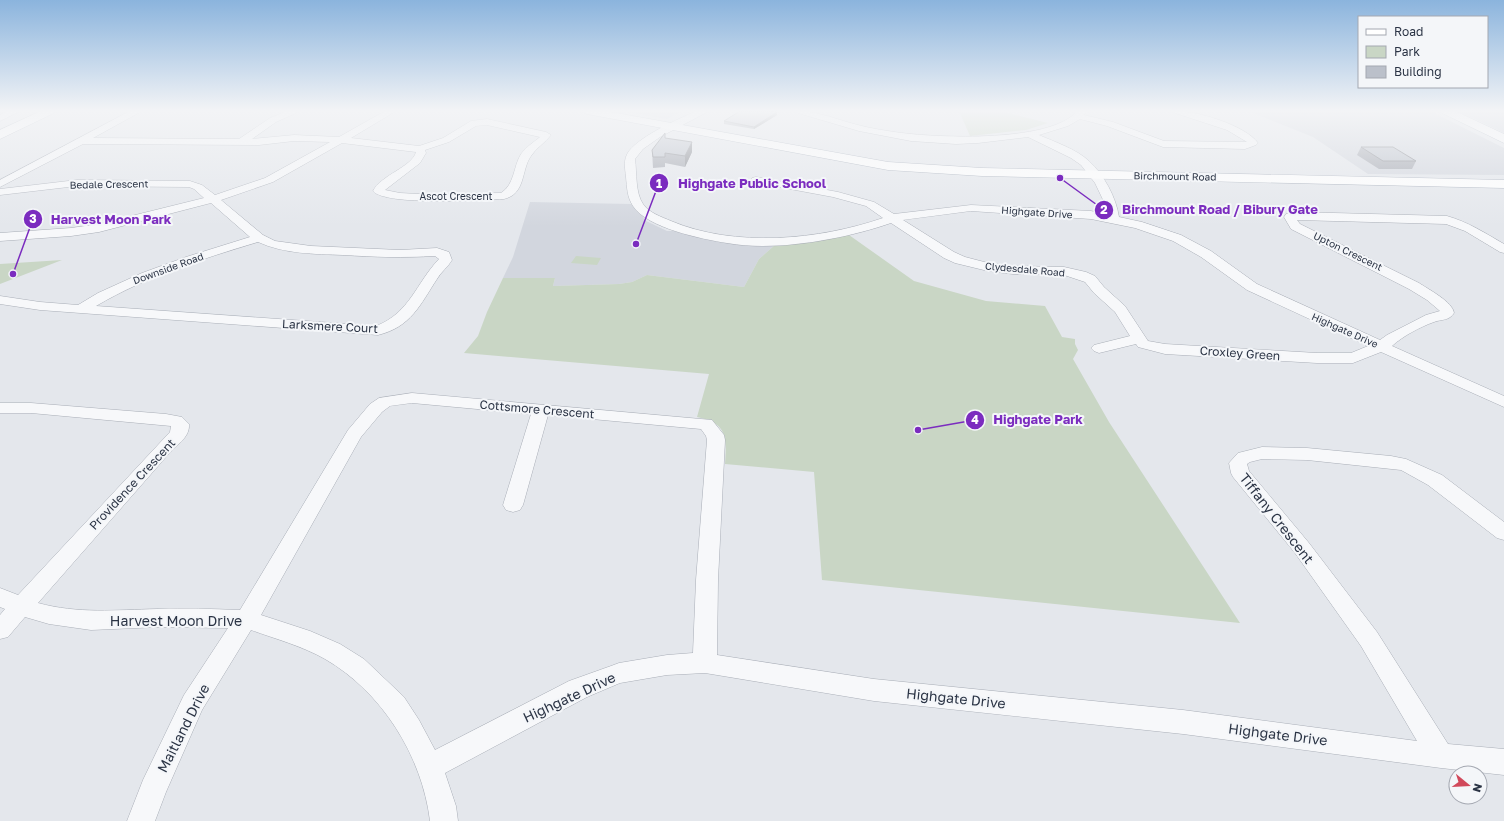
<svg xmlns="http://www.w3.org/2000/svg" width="1504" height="821" viewBox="0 0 1504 821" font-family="'Golos Text',sans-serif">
	<rect width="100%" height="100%" fill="#e4e7ec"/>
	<path fill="#d2d6de" d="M622,111H682L667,119Z
		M1248,111H1430L1504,148V175L1368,174L1313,137Z
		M1456,111H1504V133L1475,119Z
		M530,202L631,204L643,215L644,220L667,231H674L705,239L727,242L775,245L759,259L744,287L647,275L632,282L619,284L553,286L555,278H503L513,257Z"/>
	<path fill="#c9d6c5" d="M959,111H1000L1048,123L1026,130L970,136Z
		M849,235L914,281L986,301L1045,306L1062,337L1075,339V344L1078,350L1073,359L1109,422L1240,623L822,580L814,472L725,464C727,437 727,423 697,417L709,374L464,353L478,336L487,312L503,278H555L553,286L619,284L632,282L647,275L744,287L759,259L775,245L816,241Z
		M576,256L601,258L597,265L571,263Z
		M62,260L0,284V264Z"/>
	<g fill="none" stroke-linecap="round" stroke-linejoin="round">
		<defs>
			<path id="minor" d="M8,111H20L0,121V115Z
				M130,111H142L93,138L239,139L270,118L287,111H295L296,113L276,122L252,139L294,135L339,137L385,111H396L351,138L419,146L443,138L471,121L487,119L546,132L551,135C545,143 536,148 531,156C521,170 526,194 504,199C483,200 385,206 373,191C381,175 412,167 416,152L342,143L273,182L221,200L263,235L275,241L311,246L400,250L437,248L449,252L452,260C448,267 441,272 437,279C420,305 411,327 378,335L40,310L0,304V296L40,302L78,305L98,293L142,273L186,257L250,237L211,203L99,232L71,236L0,241V233L71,228L99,224L204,198L194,189L189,187L77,186L0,195V189L77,180L190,181L202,185L215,195L265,178L330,142L294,141L259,145L83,144L0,187V180ZM487,125L540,137C534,142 526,147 521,154C513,167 515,184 501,193L418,194L400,193L385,190L420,163L426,153L425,150L449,142L476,126ZM258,242C284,254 315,254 343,255C374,257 404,258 435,256L439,259C416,283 410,313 376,326L96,306C147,276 202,259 258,242Z
				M697,111H709L660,137L643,149L635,159C637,173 635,192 643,204C649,213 662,217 671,221C735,248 819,240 883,218L866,206L833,197L752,182L751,180L752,178L756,177L838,192L874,202L894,214L971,205L1091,211L1107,215L1105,204L1095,183L1081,165L1071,158L1028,137L978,143L956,144L911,141L859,131L798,113L797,111C814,111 830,117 847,122C860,126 874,129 888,131C927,138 1051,144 1077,111H1086L1084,115L1113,122L1164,141L1247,142L1227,130L1175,113L1173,111C1195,110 1245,125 1258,143L1256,145L1245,149L1163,147L1107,126L1080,119L1068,126L1039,135C1055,142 1076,149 1089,161C1104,175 1116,197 1119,217L1142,222L1181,235L1211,251L1257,284L1380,340L1387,335L1426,315L1440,311L1427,300L1409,289L1291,229L1284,217L1286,214L1296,212L1447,216C1468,222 1485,233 1504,244V253L1500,252L1465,231L1446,224L1297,220L1300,224L1419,283C1428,289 1453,302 1454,313C1449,321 1442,319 1434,322C1420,327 1403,336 1392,346L1504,396V407L1381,352L1353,363H1317L1165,354L1138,347L1136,344L1099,353L1094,351L1091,348L1094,345L1130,336L1115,312L1094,293L1085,282L1064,275L1013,274L988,271L955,263L944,258L891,223C845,239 775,252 727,243C702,239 647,228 633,206C627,197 627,187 626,177C625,168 623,159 629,151C642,135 678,119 697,111ZM971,211L1091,219L1135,228L1173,241L1201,257L1247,290L1368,346L1351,353H1317L1165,344L1148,341L1125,306L1104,287L1095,276L1086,272L1064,267L1013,266L988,263L965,257L954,252L903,220Z
				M412,393L712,420L724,435L725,440L718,580L717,655L874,679L1183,710L1417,741L1361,646L1295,553L1233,477L1231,473L1229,463L1238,453L1262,447L1307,448L1391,456L1406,459L1442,475L1504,522V540L1497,538L1428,485L1401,470L1307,460L1262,459L1250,462L1247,464L1249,471L1309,543L1377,632L1448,744L1504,749V775L1441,768L1183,734L874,701L705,673L667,675L620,683L587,697L445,773L456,806L458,821H430C422,756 382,692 325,659C302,646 276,639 251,630L202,710L166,792L155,821H127L143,780L184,695L228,628L159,627L91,630L49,624L25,617L8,637L0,639V615L5,609L0,607V588L18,595L170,432L171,426L31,413H0V403H31L166,414L182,417L189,424C190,435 181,442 173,449L38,603C78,614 116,610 157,609C185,608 212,609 240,610L348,430L370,404L379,398ZM412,403L531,414L503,505L506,510L513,512L520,510L523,505L548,415L701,429L706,436L707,440L696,580L693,653L667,655L619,663L611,666L569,681L435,750L419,720L404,697L364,659L340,644L310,631L261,615L361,437L382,412L390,406Z"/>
			<path id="major" d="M41,111H56L54,113L0,139V130Z
				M581,111H605L888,162L982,168L1504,180V188L982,176L888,170L587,114Z
				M1441,111H1455L1504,134V143L1442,113Z"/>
		</defs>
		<use href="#minor" stroke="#a9aeb7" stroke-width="1"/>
		<use href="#major" stroke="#a3abb8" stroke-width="1"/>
		<use href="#minor" fill="#f7f8fa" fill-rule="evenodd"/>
		<use href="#major" fill="#fff" fill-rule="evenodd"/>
	</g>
	<path fill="#a1a5ae" d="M777,112V115L754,129L724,124V121Z
		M665,138L692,152L685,167L665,163V167L653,168L652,150Z
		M1361,147L1416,161L1412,169H1379L1357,155Z"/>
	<path fill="#83868d" d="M777,112V115L754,129V127Z
		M692,142V152L685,167V156Z"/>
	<path fill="#bbc0ca" stroke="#83868d" d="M740,111H769L777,112L754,127L724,121Z
		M665,133V138L692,142L685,156L665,153V157H653L652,150Z
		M1361,147H1393L1416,161H1383Z"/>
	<linearGradient id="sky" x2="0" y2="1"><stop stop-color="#8bb4dd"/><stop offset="0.49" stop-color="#f3f4f6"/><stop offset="1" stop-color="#f3f4f6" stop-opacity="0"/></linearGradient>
	<rect width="1504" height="226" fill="url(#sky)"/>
	<g text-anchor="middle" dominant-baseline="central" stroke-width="4" stroke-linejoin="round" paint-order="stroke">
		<g font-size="10" fill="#2b3445" stroke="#f4f6f9">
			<text transform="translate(1175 176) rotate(1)">Birchmount Road</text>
			<text transform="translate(109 184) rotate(-1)">Bedale Crescent</text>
			<text x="456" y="196">Ascot Crescent</text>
			<text transform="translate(1037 212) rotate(4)">Highgate Drive</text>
			<text transform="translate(1348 251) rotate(26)">Upton Crescent</text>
			<text transform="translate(168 268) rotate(-20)">Downside Road</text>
			<text transform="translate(1025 269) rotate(5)">Clydesdale Road</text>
			<text transform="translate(1345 330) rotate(24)">Highgate Drive</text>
		</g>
		<g font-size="12" fill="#2b3445" stroke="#f4f6f9">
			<text transform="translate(330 326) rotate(3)">Larksmere Court</text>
			<text transform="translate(1240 353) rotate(4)">Croxley Green</text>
			<text transform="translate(537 409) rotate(5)">Cottsmore Crescent</text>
			<text transform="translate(132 484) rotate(-47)">Providence Crescent</text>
		</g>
		<g font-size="14" fill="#2b3445" stroke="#f4f6f9">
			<text transform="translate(1277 518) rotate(52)">Tiffany Crescent</text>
			<text x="176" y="620">Harvest Moon Drive</text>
			<text transform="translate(569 697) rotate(-25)">Highgate Drive</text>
			<text transform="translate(956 698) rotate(6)">Highgate Drive</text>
			<text transform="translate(183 728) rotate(-63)">Maitland Drive</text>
			<text transform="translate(1278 734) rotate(7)">Highgate Drive</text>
		</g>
	</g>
	<path fill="none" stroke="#7b2cbf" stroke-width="1.5" d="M636 244L659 183M1060 178L1104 210M13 274L33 219M918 430L975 420"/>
	<g fill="#7b2cbf" stroke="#f4f6f9" stroke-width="1.5">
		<circle cx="636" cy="244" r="4"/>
		<circle cx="1060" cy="178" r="4"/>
		<circle cx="13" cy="274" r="4"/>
		<circle cx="918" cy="430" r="4"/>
		<circle cx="659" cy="183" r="10"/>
		<circle cx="1104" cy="210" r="10"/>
		<circle cx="33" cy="219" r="10"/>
		<circle cx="975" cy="420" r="10"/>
	</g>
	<g font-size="12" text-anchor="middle" font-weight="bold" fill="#fff">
		<text x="659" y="188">1</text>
		<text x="1104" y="214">2</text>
		<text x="33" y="223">3</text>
		<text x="975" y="424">4</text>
	</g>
	<g font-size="13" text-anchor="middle" font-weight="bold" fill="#7b2cbf" stroke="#f4f6f9" stroke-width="4" stroke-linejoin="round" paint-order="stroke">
		<text x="752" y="188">Highgate Public School</text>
		<text x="1220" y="214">Birchmount Road / Bibury Gate</text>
		<text x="111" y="224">Harvest Moon Park</text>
		<text x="1038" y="424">Highgate Park</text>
	</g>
	<rect x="1358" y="16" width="130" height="72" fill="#f4f6f9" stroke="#a4a8b1"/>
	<rect x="1366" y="29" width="20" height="6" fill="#ffffff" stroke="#a4a8b1"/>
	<text x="1394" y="36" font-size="12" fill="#2b3445">Road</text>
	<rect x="1366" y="46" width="20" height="12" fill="#c9d6c5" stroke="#a4a8b1"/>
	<text x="1394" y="56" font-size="12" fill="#2b3445">Park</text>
	<rect x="1366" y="66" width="20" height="12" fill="#bbc0ca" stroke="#a4a8b1"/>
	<text x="1394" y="76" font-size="12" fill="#2b3445">Building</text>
	<g transform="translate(1468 785) rotate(108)"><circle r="19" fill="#f4f6f9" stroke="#a4a8b1"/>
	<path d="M0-3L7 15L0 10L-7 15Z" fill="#d1495b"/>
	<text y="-6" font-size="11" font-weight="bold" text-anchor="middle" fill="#2b3445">N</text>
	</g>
</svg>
